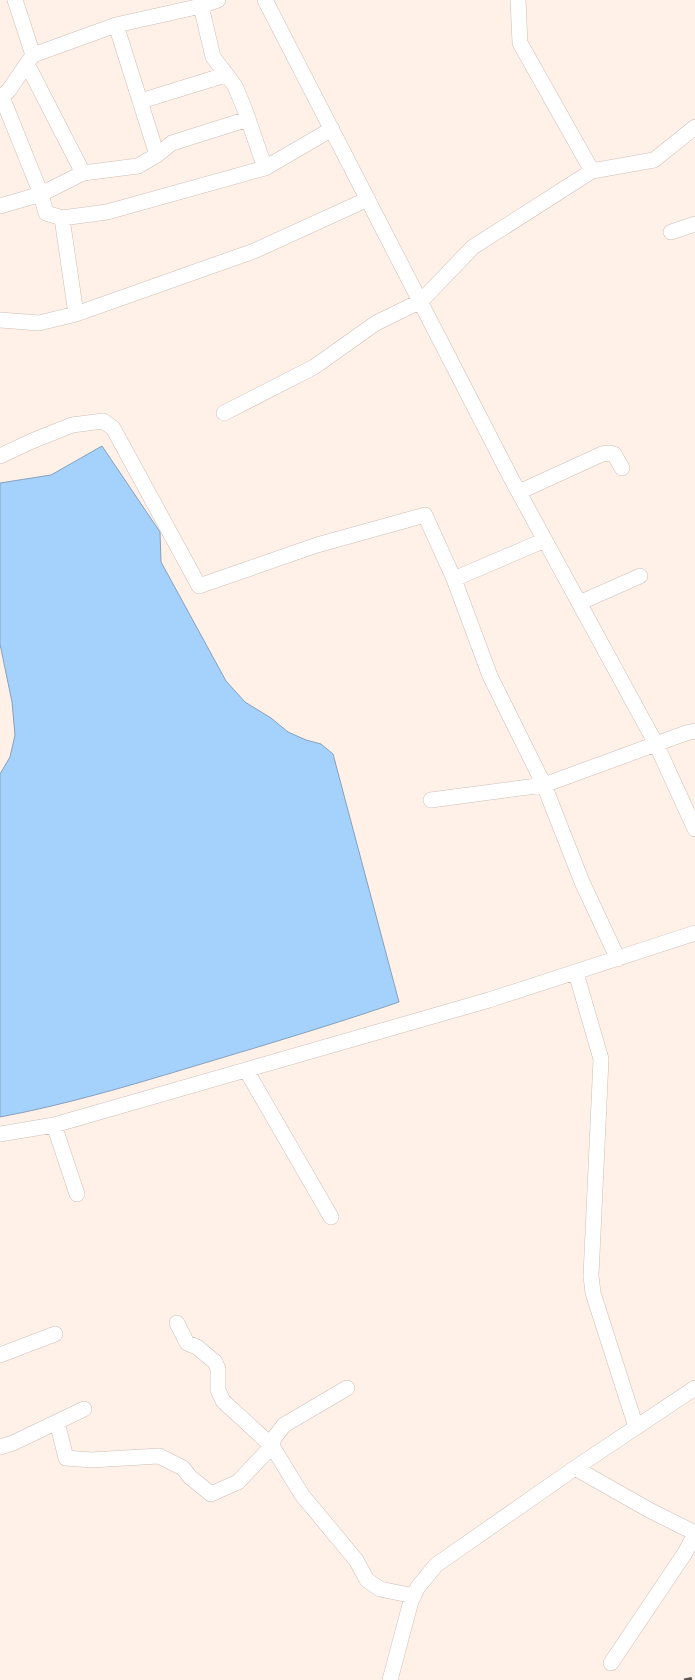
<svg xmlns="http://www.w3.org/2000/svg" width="695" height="1680" viewBox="0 0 695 1680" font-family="'Open Sans',sans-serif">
	<rect width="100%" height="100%" fill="#fff0e8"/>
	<path fill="#a5d2fd" stroke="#83a1be" d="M102,446L160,532L161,562L226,681L245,702L271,718L288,732L306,740L321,744L333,754L399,1002C329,1026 258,1047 188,1068C125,1087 64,1105 0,1117V774L10,757L15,735L12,702L0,644V483L51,475Z"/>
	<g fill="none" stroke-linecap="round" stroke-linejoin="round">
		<defs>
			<path id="minor" d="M15,0L33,55
				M265,0L511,478L656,744L695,829
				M518,0L520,43L592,171L654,160L695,127
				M201,6L213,57L235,86L245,110L265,168
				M116,25L157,155
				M2,97L41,194L83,173L27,64
				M0,99L9,90L33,55L116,25L201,6L218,0
				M141,101L225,75
				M83,173L138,166L157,155L172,143L248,119
				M0,206L41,194L46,213L62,218L76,314
				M62,218L107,212L265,168L332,129
				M671,232L695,224
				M0,320L39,323L76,314L254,251L368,199
				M224,413L314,367L376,323L421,301L473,247L592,171
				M0,456L32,441L72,425L103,421L113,428L199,586L317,545L425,515L454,579L490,676L544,785L582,882L618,959
				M519,492L602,454L609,453L614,454L622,468
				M454,579L545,540
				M579,603L640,576
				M431,800L544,785L686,733L695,731
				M576,973L601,1059L591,1276L593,1293L636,1427
				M246,1070L331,1217
				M54,1125L77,1194
				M0,1134L54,1125L489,1000L695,933
				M177,1323L187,1343L197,1347L215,1362L218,1369V1390L223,1401L272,1446L302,1495L356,1560L367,1580L380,1589L414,1596
				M0,1355L55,1334
				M57,1422L66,1458L91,1460L159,1456L183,1468L190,1477L211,1494L238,1482L272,1446L274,1438L284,1425L347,1388
				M0,1447L13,1443L84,1409
				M575,1468L651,1511L695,1533
				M611,1663L685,1553L695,1534
				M390,1680L411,1601L418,1587L436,1565L575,1468L695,1388"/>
		</defs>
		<use href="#minor" stroke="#cdbfb7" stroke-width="16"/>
		<use href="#minor" stroke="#fff" stroke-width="15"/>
		<path stroke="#5e5753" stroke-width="3" stroke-dasharray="8 4" stroke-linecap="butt" d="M684,1680L695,1678"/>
	</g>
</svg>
